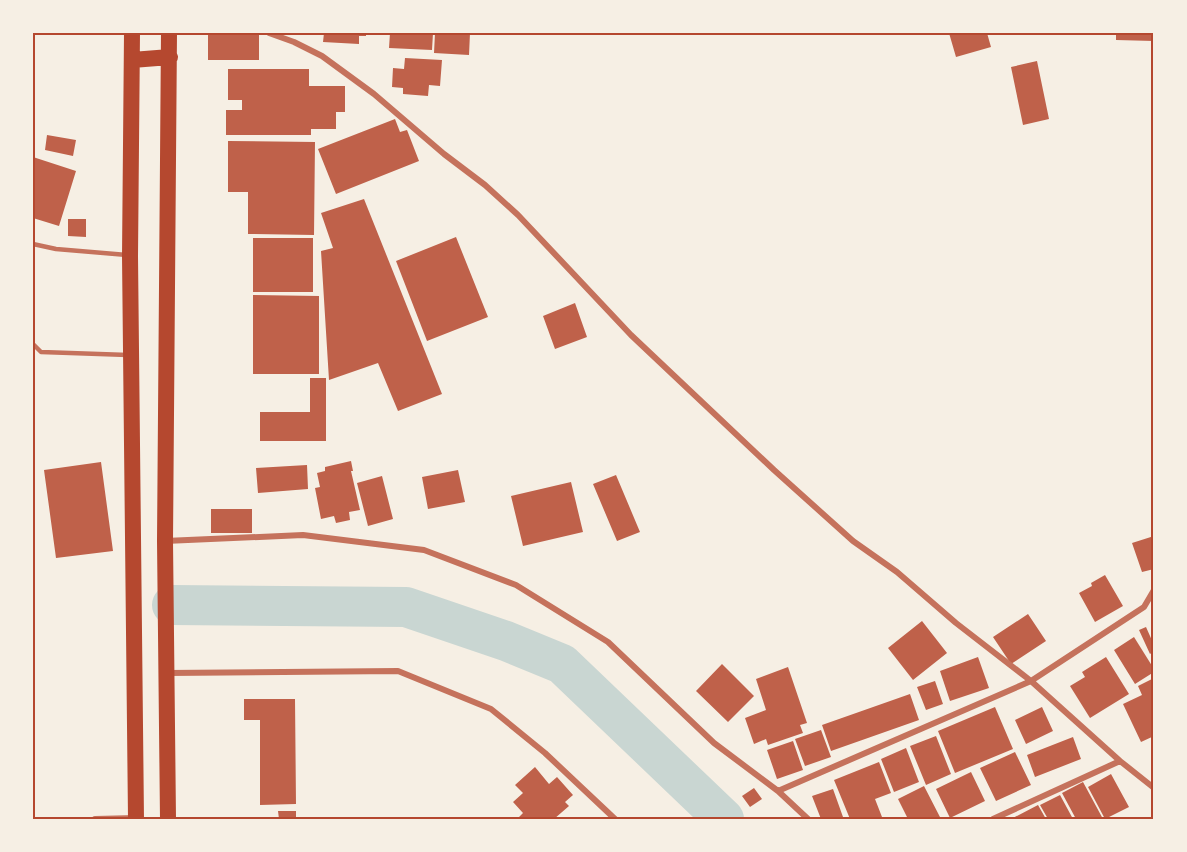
<svg xmlns="http://www.w3.org/2000/svg" width="1187" height="852" viewBox="0 0 1187 852" font-family="'Archivo Narrow',sans-serif">
	<rect width="100%" height="100%" fill="#f6efe4"/>
	<g fill="none" stroke-linecap="round" stroke-linejoin="round">
		<path stroke="#c9d6d2" stroke-width="40" d="M172,605L406,607L506,641L562,664L724,819"/>
	</g>
	<path fill="#bf614a" d="M216,33H259V60H208V34Z
		M324,33H366V36H359V44L323,42Z
		M390,33H433L432,50L389,48Z
		M435,33H470L469,55L434,53Z
		M949,33H987L991,47L956,57Z
		M1116,33H1154V41L1116,40Z
		M405,58L442,60L440,86L429,85L428,96L403,94V88L392,87L393,68L404,69Z
		M1037,61L1049,119L1023,125L1011,67Z
		M228,69H309V86H345V112H336V129H311V135H226V110H242V100H228Z
		M395,119L400,132L407,130L419,161L336,194L318,149Z
		M47,135L76,140L73,156L45,150Z
		M228,141L315,142L314,235L248,234V192H228Z
		M33,157L76,171L59,226L33,218Z
		M364,199L442,394L398,411L378,363L329,380L321,251L333,248L321,213Z
		M68,219H86V237L68,236Z
		M456,237L488,317L427,341L396,261Z
		M253,238H313V292H253Z
		M253,295L319,296V374H253Z
		M575,303L587,337L555,349L543,316Z
		M310,378H326V441H260V412H310Z
		M351,461L353,471H351L360,510L349,512L350,520L336,523L334,516L321,519L315,488L320,487L317,473L325,471V467Z
		M101,462L113,551L56,558L44,470Z
		M307,465L308,489L258,493L256,468Z
		M458,470L465,502L428,509L422,477Z
		M616,475L640,532L617,541L593,484Z
		M382,476L393,519L368,526L357,483Z
		M571,482L583,532L523,546L511,496Z
		M211,509H252V533H211Z
		M1154,536V569L1142,572L1132,543Z
		M1105,575L1123,606L1095,622L1079,593L1092,586L1091,583Z
		M1028,614L1046,641L1011,664L993,637Z
		M922,621L947,653L913,680L888,648Z
		M1146,627L1154,645V651L1150,654L1139,630Z
		M1134,637L1154,669V672L1135,684L1114,650Z
		M978,657L989,688L950,701L940,671Z
		M1106,657L1129,694L1090,718L1070,686L1085,677L1082,672Z
		M722,664L754,696L728,722L696,691Z
		M788,667L807,723L800,725L803,733L768,745L766,739L754,744L745,718L766,710L756,679Z
		M1154,678V736L1141,742L1123,704L1142,695L1138,686Z
		M935,681L943,704L926,710L917,687Z
		M910,694L919,720L831,751L822,725Z
		M244,699H295L296,804L260,805V720H244Z
		M995,707L1013,749L955,773L938,731Z
		M1042,707L1053,731L1026,744L1015,720Z
		M821,730L831,757L805,766L795,739Z
		M936,736L951,774L926,785L910,746Z
		M1073,737L1081,759L1035,777L1027,755Z
		M793,741L803,770L777,779L767,750Z
		M906,748L919,782L894,792L881,759Z
		M1015,752L1031,785L996,801L980,768Z
		M879,762L891,793L875,799L882,817L877,819H850L834,780Z
		M535,767L549,784L557,777L573,795L565,802L569,806L554,819H517L523,813L513,802L523,793L515,785Z
		M971,772L985,801L950,818L936,789Z
		M1111,774L1129,807L1105,819L1088,787Z
		M1083,782L1103,819H1076L1062,793Z
		M924,786L941,819H908L898,799Z
		M754,788L762,799L750,807L742,796Z
		M833,789L843,817L838,819H821L812,796Z
		M1060,795L1073,819H1048L1040,805Z
		M1038,805L1046,819H1011Z
		M278,811H296V819H279Z"/>
	<g fill="none" stroke-linecap="round" stroke-linejoin="round">
		<path stroke="#c5725c" stroke-width="4.5" d="M33,244L56,249L127,255
			M33,344L41,352L128,355"/>
		<path stroke="#c5725c" stroke-width="6" d="M269,33L294,42L322,56L374,94L444,154L485,185L518,215L631,335L774,470L853,541L897,572L956,623L1031,681L1120,761L1154,788
			M165,541L303,535L424,550L516,585L608,642L714,743L778,791L808,819
			M168,673L398,671L491,709L545,753L615,819
			M778,791L1031,681L1144,607L1154,590
			M95,819L136,818
			M993,819L1120,761"/>
		<path stroke="#b5482f" stroke-width="16" d="M132,33L130,256L136,819
			M132,60L170,57
			M168,819L165,541L169,33"/>
	</g>
	<rect width="1187" height="852" fill="none" stroke="#f6efe4" stroke-width="69"/>
	<rect x="34" y="34" width="1118" height="784" fill="none" stroke="#b5482f" stroke-width="2"/>
</svg>
